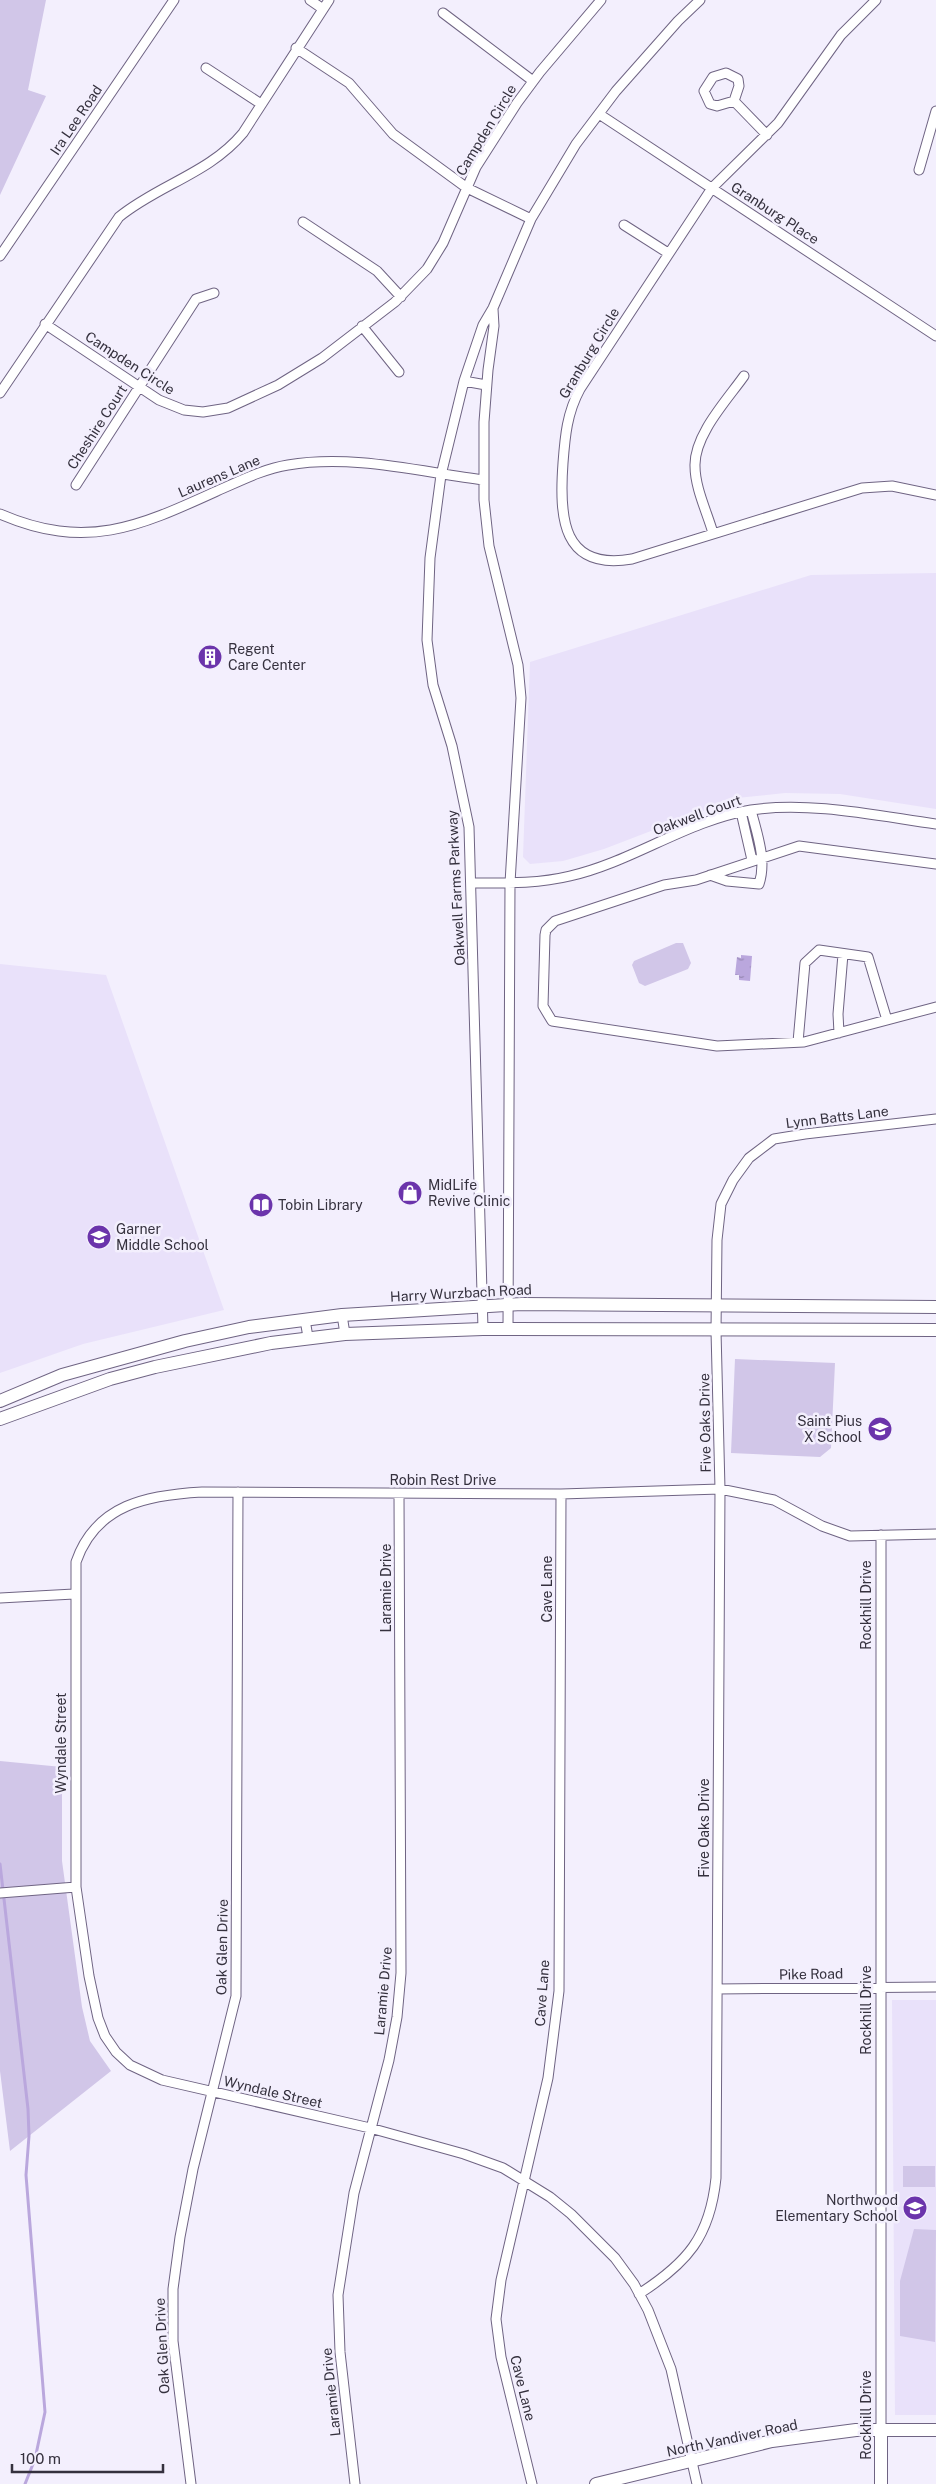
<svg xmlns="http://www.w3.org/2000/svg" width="936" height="2484" viewBox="0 0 936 2484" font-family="'Public Sans',sans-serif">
	<defs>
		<pattern id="water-ripples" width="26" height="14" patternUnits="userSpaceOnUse" patternTransform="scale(1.25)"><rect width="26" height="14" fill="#baa7dd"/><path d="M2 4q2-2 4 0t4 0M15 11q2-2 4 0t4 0" fill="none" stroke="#9889b5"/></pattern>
	</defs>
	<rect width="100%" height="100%" fill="#f3effd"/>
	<path fill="#e9e1fa" d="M936,573V809L840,794L785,793L737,798L604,849L563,861L530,864L523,857L530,662L811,575Z
		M0,964L106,975L224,1310L83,1344L0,1373Z
		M892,2000H936V2415H895Z"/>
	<path fill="#d1c6e8" d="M0,0H46L28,90L46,96L0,195Z
		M676,943H683L691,963L688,969L645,986L639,983L632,965L634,961Z
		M735,1359L835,1363L831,1448L820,1457L731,1453Z
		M0,1761L62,1767V1861L82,2007L90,2041L111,2071L10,2151L0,2071Z
		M903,2166H935V2187H903Z
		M914,2229L936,2230L935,2342L900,2336V2281Z"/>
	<path fill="url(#water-ripples)" d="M741,955L752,956L750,981L739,980V975H735L737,957L741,958Z"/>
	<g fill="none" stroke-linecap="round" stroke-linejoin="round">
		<path stroke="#baa7dd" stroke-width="3" d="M0,1864L28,2109L29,2136L26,2175L45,2412L35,2459L25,2484"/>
		<defs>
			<path id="street" d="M310,0L323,9
				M876,0L841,35L778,123L712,188L580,389C567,413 565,436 563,463C559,518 562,571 632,559L862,488L892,486L936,495
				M443,13L533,81
				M296,48L349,83L393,134L467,188L531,219
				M206,68L261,104
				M734,101L739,86L738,79L726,73L713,77L704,91L710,104L717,106L734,101L767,135
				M599,114L936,336
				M919,170L936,111
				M303,222L377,271L401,297
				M624,225L668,253
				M0,256L174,0
				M493,309L494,326L488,370L484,422V500L489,546L518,665L521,698L510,883L508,1329
				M45,324L159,400L184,410L203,412L228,408L278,385L322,358L395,302L427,269L443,243L476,167L517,103L540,72L601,0
				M362,326L399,372
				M464,381L486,385
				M0,393L119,217C158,185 210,173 243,133L329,0
				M76,485L196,299L214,293
				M0,514C86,551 138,527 217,491C240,481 263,469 288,465C353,454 420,472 484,480
				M713,533C707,512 695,488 695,466C694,435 727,400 744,376
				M741,812L752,860
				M936,864L799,846L696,880L664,885L555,921L546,930L545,935L543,1006L552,1021L717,1046L804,1042L936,1007
				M710,875L727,881L759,884C767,860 757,834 751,810
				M471,883C504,883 537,884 570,876C632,862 688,820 751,810C810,801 878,816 936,824
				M839,1033L838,1014L843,954
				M798,1042L805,963L819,950L868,957L887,1020
				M342,1315L345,1334
				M305,1320L308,1337
				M483,1329L469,827L452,746L433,685L427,640L430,558L441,475L464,381L483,325L493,308L531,219L576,144L616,91L678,21L700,0
				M0,1598L74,1594
				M0,1893L76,1887
				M717,1989L936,1987
				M639,2294C687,2263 710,2237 716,2178L720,1489L716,1331L717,1240L721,1204L733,1180L749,1158L774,1139L805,1134L936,1119
				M881,2431V1535
				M191,2484L173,2341V2289L180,2237L193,2169L236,1996L238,1492
				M355,2484L340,2352L338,2295L354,2193L389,2060L397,2017L401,1973L399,1494
				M532,2484L501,2357L496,2319L501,2280L548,2078L559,1991L561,1494
				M697,2484L671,2369L648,2310L634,2284L615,2258L571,2214L550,2197L503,2168L464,2154L370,2128L162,2080L130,2065L116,2052L105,2036L98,2018L89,1976L76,1887V1562C96,1504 148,1495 202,1492L561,1494L720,1489L774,1500L822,1526L850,1536L936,1534"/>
			<path id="secondary" d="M0,1401L62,1375L185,1341L249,1327L342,1315L522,1304L936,1307
				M0,1419L110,1379L155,1367L271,1343L345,1334L483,1329L936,1330
				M596,2484L772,2441L856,2430H936
				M881,2484V2431"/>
		</defs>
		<use href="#street" stroke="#6f6483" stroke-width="11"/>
		<use href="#secondary" stroke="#6f6483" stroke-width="14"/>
		<use href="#street" stroke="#fff" stroke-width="9"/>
		<use href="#secondary" stroke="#fff" stroke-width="12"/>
	</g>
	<defs>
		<symbol id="building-disc" viewBox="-11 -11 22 22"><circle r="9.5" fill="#6b34ab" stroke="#f3effd"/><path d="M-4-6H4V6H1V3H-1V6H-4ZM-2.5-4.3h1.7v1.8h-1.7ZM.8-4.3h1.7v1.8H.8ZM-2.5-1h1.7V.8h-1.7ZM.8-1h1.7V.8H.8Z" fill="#fff"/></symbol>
		<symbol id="shop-disc" viewBox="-11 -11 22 22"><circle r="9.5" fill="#6b34ab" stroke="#f3effd"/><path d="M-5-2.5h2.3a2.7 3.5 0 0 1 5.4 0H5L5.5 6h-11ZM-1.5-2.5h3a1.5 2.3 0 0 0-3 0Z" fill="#fff"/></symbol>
		<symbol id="library-disc" viewBox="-11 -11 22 22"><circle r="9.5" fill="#6b34ab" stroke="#f3effd"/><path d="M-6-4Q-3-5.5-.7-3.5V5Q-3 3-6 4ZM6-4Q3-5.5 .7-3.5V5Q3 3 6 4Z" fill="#fff"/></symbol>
		<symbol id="school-disc" viewBox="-11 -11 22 22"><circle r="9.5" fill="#6b34ab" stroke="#f3effd"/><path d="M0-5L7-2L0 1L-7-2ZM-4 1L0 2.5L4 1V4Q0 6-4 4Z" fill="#fff"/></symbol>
	</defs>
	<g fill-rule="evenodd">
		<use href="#building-disc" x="196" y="643" width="28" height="28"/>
		<use href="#shop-disc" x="396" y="1179" width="28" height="28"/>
		<use href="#library-disc" x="247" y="1191" width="28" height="28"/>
		<use href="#school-disc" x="85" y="1223" width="28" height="28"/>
		<use href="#school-disc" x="866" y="1415" width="28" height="28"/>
		<use href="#school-disc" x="901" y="2194" width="28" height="28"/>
	</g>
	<g text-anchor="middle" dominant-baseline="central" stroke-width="5" stroke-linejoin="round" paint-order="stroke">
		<g font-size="14" fill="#35313e" stroke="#f3effd">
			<text transform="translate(76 120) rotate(-56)">Ira Lee Road</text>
			<text transform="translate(486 130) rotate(-59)">Campden Circle</text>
			<text transform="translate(775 213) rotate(33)">Granburg Place</text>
			<text transform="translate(589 353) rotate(-59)">Granburg Circle</text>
			<text transform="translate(130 363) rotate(33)">Campden Circle</text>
			<text transform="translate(97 427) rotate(-57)">Cheshire Court</text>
			<text transform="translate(219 476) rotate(-23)">Laurens Lane</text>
			<text transform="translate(697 815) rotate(-20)">Oakwell Court</text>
			<text transform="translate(456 888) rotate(-93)">Oakwell Farms Parkway</text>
			<text transform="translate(837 1117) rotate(-7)">Lynn Batts Lane</text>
			<text transform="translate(461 1293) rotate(-3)">Harry Wurzbach Road</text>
			<text transform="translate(705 1423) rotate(-91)">Five Oaks Drive</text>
			<text x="443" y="1480">Robin Rest Drive</text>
			<text transform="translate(386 1588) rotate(-90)">Laramie Drive</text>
			<text transform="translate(547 1589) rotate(-90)">Cave Lane</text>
			<text transform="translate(866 1605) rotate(-90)">Rockhill Drive</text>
			<text transform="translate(61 1743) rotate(-90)">Wyndale Street</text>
			<text transform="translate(704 1828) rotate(-90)">Five Oaks Drive</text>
			<text transform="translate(222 1947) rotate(-89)">Oak Glen Drive</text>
			<text transform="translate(811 1974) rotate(-1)">Pike Road</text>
			<text transform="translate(383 1991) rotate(-85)">Laramie Drive</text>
			<text transform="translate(542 1993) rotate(-86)">Cave Lane</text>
			<text transform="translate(866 2010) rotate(-90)">Rockhill Drive</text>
			<text transform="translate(273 2092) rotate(13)">Wyndale Street</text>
			<text transform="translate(162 2346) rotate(-93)">Oak Glen Drive</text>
			<text transform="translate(523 2388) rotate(76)">Cave Lane</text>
			<text transform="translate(331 2392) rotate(-96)">Laramie Drive</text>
			<text transform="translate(866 2415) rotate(-90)">Rockhill Drive</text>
			<text transform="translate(732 2438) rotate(-12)">North Vandiver Road</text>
		</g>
		<g font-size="14" fill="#35313e" stroke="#f3effd" text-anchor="start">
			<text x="228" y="649">Regent<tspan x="228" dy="16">Care Center</tspan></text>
			<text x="428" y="1185">MidLife<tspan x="428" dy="16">Revive Clinic</tspan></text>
			<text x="278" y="1205">Tobin Library</text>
			<text x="116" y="1229">Garner<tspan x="116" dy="16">Middle School</tspan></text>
			<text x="862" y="1421" text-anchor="end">Saint Pius<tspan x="862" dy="16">X School</tspan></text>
			<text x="898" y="2200" text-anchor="end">Northwood<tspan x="898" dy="16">Elementary School</tspan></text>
		</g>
	</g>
	<path d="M12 2464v8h151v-8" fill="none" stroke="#35313e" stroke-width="2.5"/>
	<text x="20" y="2464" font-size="15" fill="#35313e" stroke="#f3effd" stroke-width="4" paint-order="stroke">100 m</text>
</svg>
